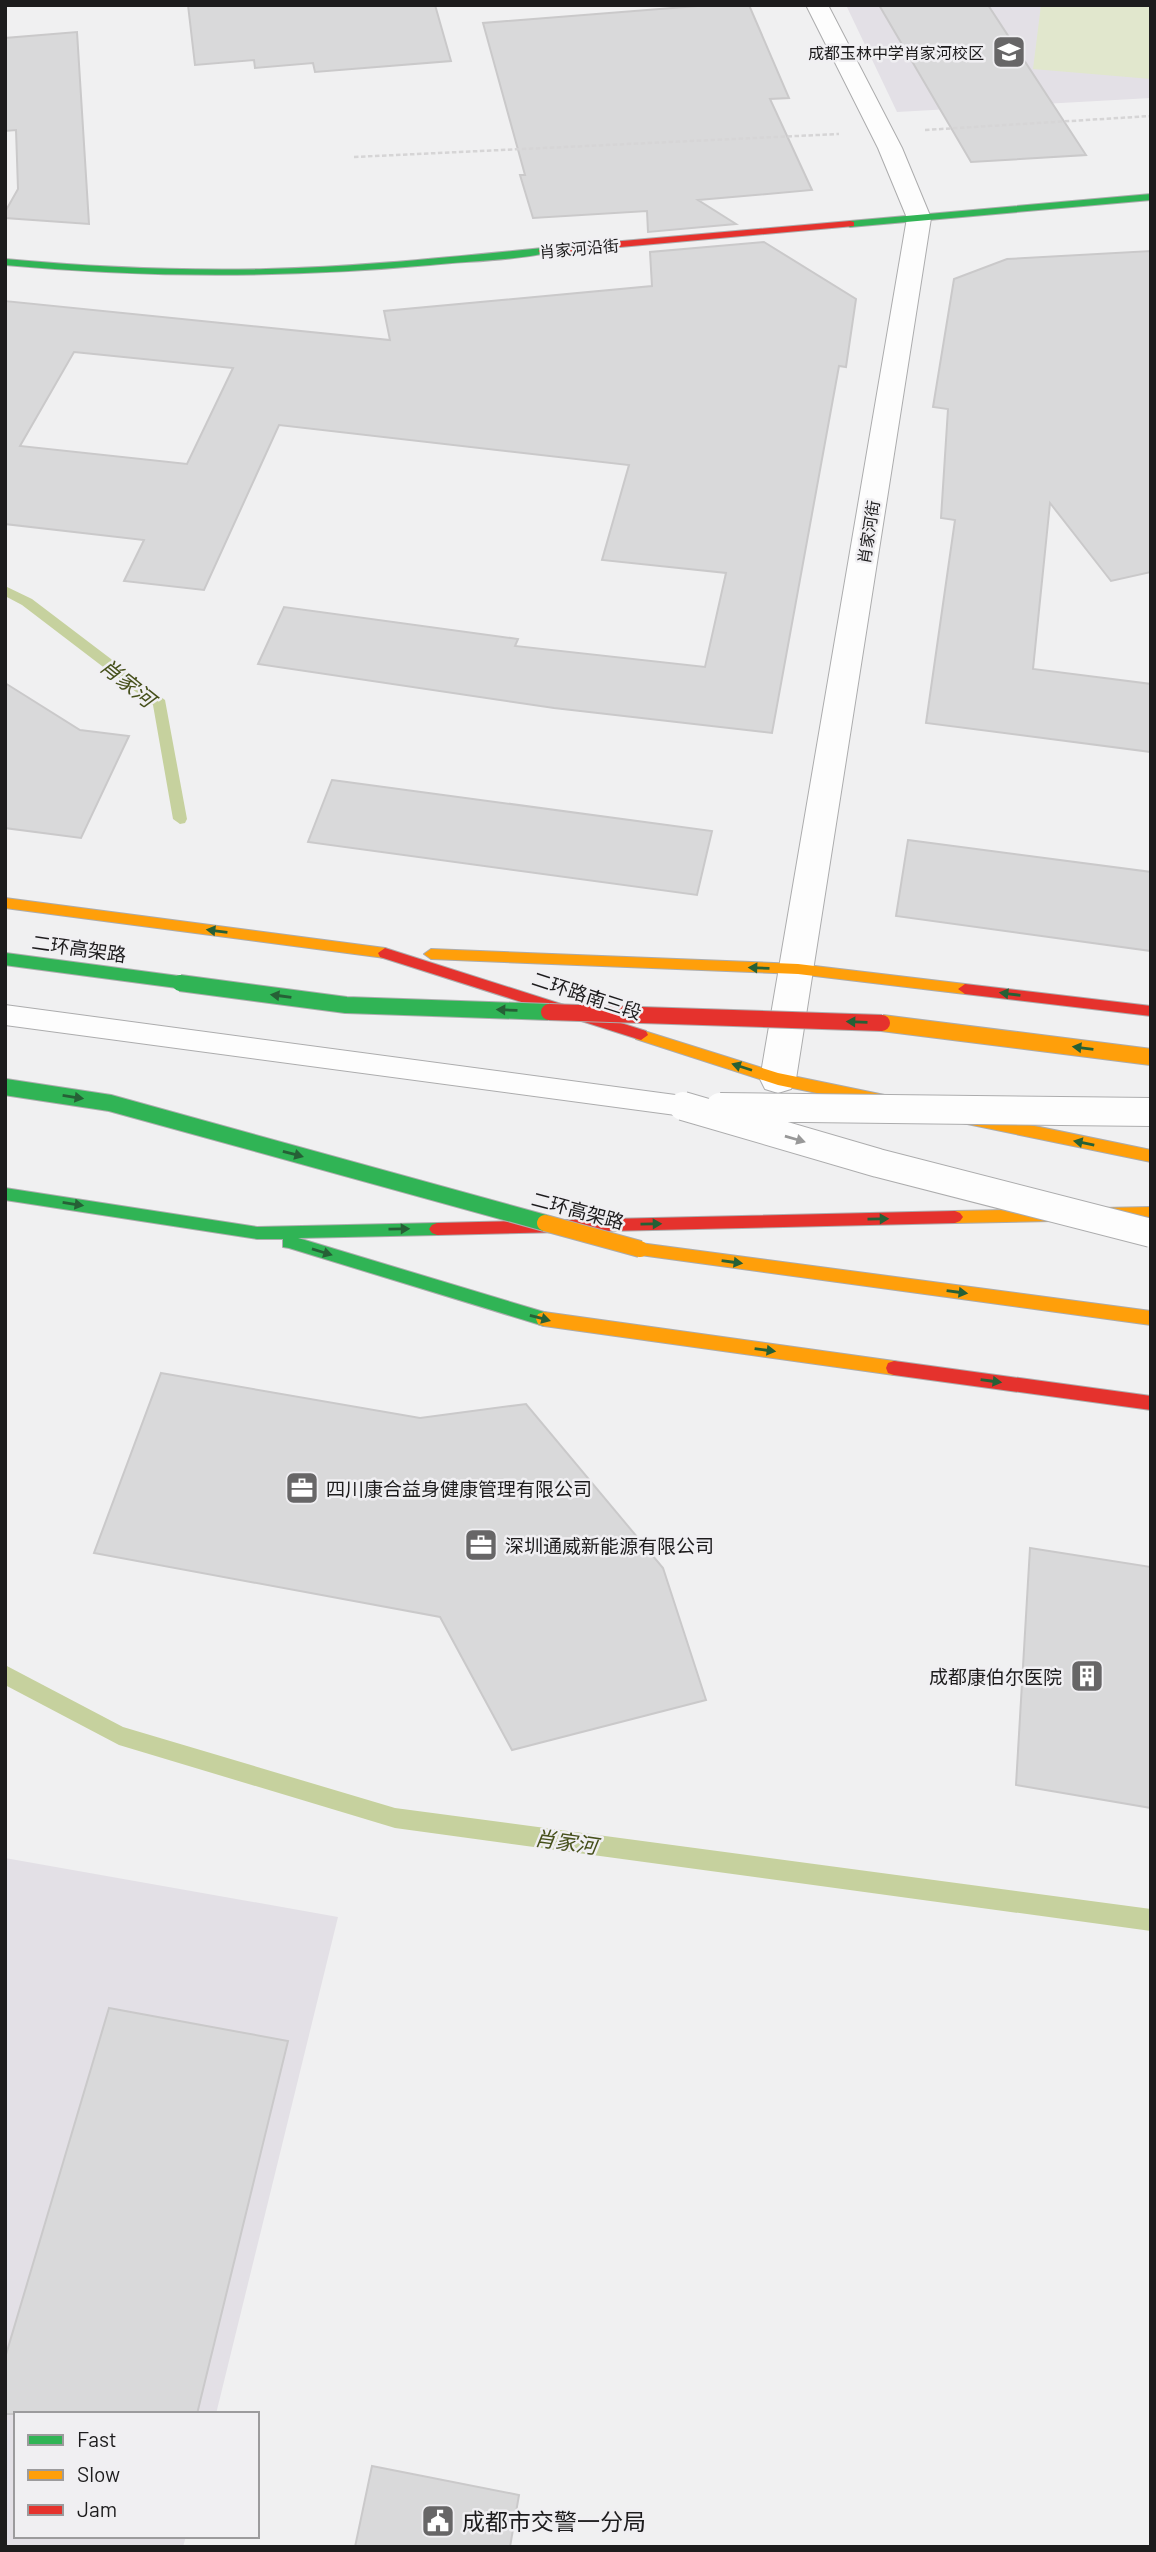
<svg xmlns="http://www.w3.org/2000/svg" width="1156" height="2552" viewBox="0 0 1156 2552" font-family="Barlow,'Noto Sans SC',sans-serif">
	<rect width="100%" height="100%" fill="#f0f0f1"/>
	<path fill="#e3e0e6" d="M846,5H1151V98L897,112Z
		M5,1858L338,1917L216,2414H16V2536H186L183,2547H5Z"/>
	<path fill="#e1e7cd" d="M1041,5H1151V79L1033,69Z"/>
	<g fill="none" stroke-linecap="round" stroke-linejoin="round">
		<path fill="#c6d19e" fill-rule="evenodd" d="M5,586L32,599L165,700L187,819L185,823L180,824L173,819L153,705L22,605L5,596Z
			M5,1665L123,1727L395,1808L1151,1909V1931L395,1828L119,1745L5,1685Z"/>
	</g>
	<path fill="#d9d9da" stroke="#cac9ca" stroke-width="2" fill-rule="evenodd" d="M188,5H435L451,61L315,72L313,63L255,68L254,60L195,65Z
		M710,5H749L789,98L770,99L812,190L698,200L736,224L648,232L647,211L533,218L520,175H525L483,23Z
		M879,5H988L1086,155L971,162Z
		M77,32L89,224L5,218V212L18,189L16,130L5,131V38Z
		M764,242L856,299L846,367L839,366L772,733L554,708L258,664L284,607L518,639L515,646L705,667L726,573L602,560L629,465L279,425L204,590L124,581L144,540L5,524V301L390,340L384,311L652,286L650,252ZM74,352L233,368L187,464L20,446Z
		M1151,251V572L1111,581L1050,503L1033,669L1151,684V752L926,723L955,520L941,518L948,409L933,407L954,279L1007,259Z
		M5,683L80,730L129,736L81,838L5,828Z
		M332,780L712,831L697,895L308,842Z
		M908,840L1151,872V951L896,916Z
		M161,1373L420,1418L526,1404L663,1568L706,1700L512,1750L440,1617L94,1553Z
		M1030,1548L1151,1567V1808L1016,1785Z
		M109,2008L288,2041L197,2414H5V2358Z
		M372,2466L519,2495L510,2547H355Z"/>
	<g fill="none" stroke-linecap="round" stroke-linejoin="round">
		<defs>
			<path id="lane" d="M5,1005L683,1096L692,1099L696,1106L692,1113L683,1116L5,1025Z"/>
			<path id="street" d="M806,5H828L902,148L931,218L796,1079L791,1089L778,1093L765,1089L760,1079L907,218L878,148Z"/>
			<path id="fast" d="M1151,194V200L850,227L845,224L850,221Z
				M543,248L548,251L547,253C509,261 468,261 430,265C288,278 147,278 5,265V259C92,267 179,271 266,269C359,267 451,257 543,248Z
				M5,1188L257,1227L437,1223L442,1225L445,1229L442,1233L437,1235L298,1238L544,1312L550,1314L552,1319L550,1324L544,1326L289,1248L283,1247V1239H257L5,1200Z"/>
			<path id="slow" d="M5,898L385,948L392,953L385,958L5,908Z
				M431,949L798,964L965,984L972,989L965,994L798,974L431,959L424,954Z
				M641,1030L778,1073L1151,1150V1162L778,1085L636,1039L634,1035L636,1031Z
				M1151,1207V1219L955,1223L950,1221L947,1217L950,1213L955,1211Z
				M640,1243L1151,1311V1325L640,1255L634,1254L632,1249L634,1244Z
				M544,1312L894,1361L900,1363L902,1368L900,1373L894,1375L544,1326L538,1324L536,1319L538,1314Z"/>
			<path id="jam" d="M850,221L854,222V226L543,254L538,251L543,248Z
				M385,948L646,1031L648,1035L641,1040L380,957L378,953Z
				M965,984L1151,1006V1016L965,994L958,989Z
				M955,1211L960,1213L963,1217L960,1221L955,1223L437,1235L432,1233L429,1229L432,1225L437,1223Z
				M894,1361L1151,1396V1410L894,1375L888,1373L886,1368L888,1363Z"/>
		</defs>
		<use href="#lane" stroke="#acacad" stroke-width="2"/>
		<use href="#street" stroke="#acacad" stroke-width="2"/>
		<use href="#fast" stroke="#acacad" stroke-width="2"/>
		<use href="#slow" stroke="#acacad" stroke-width="2"/>
		<use href="#jam" stroke="#acacad" stroke-width="2"/>
		<path stroke="#d6d5d6" stroke-width="2.5" stroke-dasharray="4.5 2.5" stroke-linecap="butt" d="M925,130L1151,116
			M354,157L839,134"/>
		<use href="#lane" fill="#fdfdfd" fill-rule="evenodd"/>
		<use href="#street" fill="#fdfdfd" fill-rule="evenodd"/>
		<use href="#fast" fill="#30b455" fill-rule="evenodd"/>
		<use href="#slow" fill="#ff9f0a" fill-rule="evenodd"/>
		<use href="#jam" fill="#e5322d" fill-rule="evenodd"/>
		<defs>
			<path id="lane-bridge" d="M683,1106L878,1163L1151,1233
				M720,1107L1151,1112"/>
			<path id="fast-bridge-far1" d="M5,959L193,984"/>
			<path id="fast-bridge" d="M180,983L346,1005L549,1012
				M5,1087L110,1103L545,1223"/>
			<path id="slow-bridge" d="M882,1023L1151,1057
				M545,1223L640,1249"/>
			<path id="jam-bridge" d="M549,1012L882,1023"/>
		</defs>
		<use href="#lane-bridge" stroke="#acacad" stroke-width="30" stroke-linecap="butt"/>
		<use href="#fast-bridge-far1" stroke="#acacad" stroke-width="14" stroke-linecap="butt"/>
		<use href="#fast-bridge" stroke="#acacad" stroke-width="18" stroke-linecap="butt"/>
		<use href="#slow-bridge" stroke="#acacad" stroke-width="18" stroke-linecap="butt"/>
		<use href="#jam-bridge" stroke="#acacad" stroke-width="18" stroke-linecap="butt"/>
		<use href="#lane-bridge" stroke="#fdfdfd" stroke-width="28"/>
		<use href="#fast-bridge-far1" stroke="#30b455" stroke-width="12"/>
		<use href="#fast-bridge" stroke="#30b455" stroke-width="16"/>
		<use href="#slow-bridge" stroke="#ff9f0a" stroke-width="16"/>
		<use href="#jam-bridge" stroke="#e5322d" stroke-width="16"/>
	</g>
	<defs><path id="oneway-solid" d="M-6-.8H1V-3.2L6.5 0L1 3.2V.8H-6Z" transform="scale(1.75)"/></defs>
	<g fill="#266036">
		<use href="#oneway-solid" transform="translate(217 931) rotate(-173)"/>
		<use href="#oneway-solid" transform="translate(759 968) rotate(-178)"/>
		<use href="#oneway-solid" transform="translate(1010 994) rotate(-173)"/>
		<use href="#oneway-solid" transform="translate(281 996) rotate(-172)"/>
		<use href="#oneway-solid" transform="translate(507 1010) rotate(-178)"/>
		<use href="#oneway-solid" transform="translate(857 1022) rotate(-178)"/>
		<use href="#oneway-solid" transform="translate(1083 1048) rotate(-173)"/>
		<use href="#oneway-solid" transform="translate(742 1067) rotate(-162)"/>
		<use href="#oneway-solid" transform="translate(73 1097) rotate(9)"/>
		<use href="#oneway-solid" transform="translate(1084 1143) rotate(-168)"/>
		<use href="#oneway-solid" transform="translate(293 1154) rotate(15)"/>
		<use href="#oneway-solid" transform="translate(73 1204) rotate(9)"/>
		<use href="#oneway-solid" transform="translate(878 1219) rotate(-1)"/>
		<use href="#oneway-solid" transform="translate(651 1224) rotate(-1)"/>
		<use href="#oneway-solid" transform="translate(399 1229) rotate(-1)"/>
		<use href="#oneway-solid" transform="translate(322 1252) rotate(17)"/>
		<use href="#oneway-solid" transform="translate(732 1262) rotate(8)"/>
		<use href="#oneway-solid" transform="translate(957 1292) rotate(8)"/>
		<use href="#oneway-solid" transform="translate(540 1318) rotate(15)"/>
		<use href="#oneway-solid" transform="translate(765 1350) rotate(8)"/>
		<use href="#oneway-solid" transform="translate(991 1381) rotate(8)"/>
	</g>
	<use fill="#989898" href="#oneway-solid" transform="translate(795 1139) rotate(16)"/>
	<defs>
		<symbol id="school-square" viewBox="-11 -11 22 22"><rect x="-9" y="-9" width="18" height="18" rx="4" fill="#676667" stroke="#f0eff2"/><path d="M0-5L7-2L0 1L-7-2ZM-4 1L0 2.5L4 1V4Q0 6-4 4Z" fill="#fff"/></symbol>
		<symbol id="office-square" viewBox="-11 -11 22 22"><rect x="-9" y="-9" width="18" height="18" rx="4" fill="#676667" stroke="#f0eff2"/><path d="M-6-3h4V-5.5h4V-3h4V5H-6ZM-1-4.5V-3h2v-1.5ZM-6 0V1H6V0Z" fill="#fff"/></symbol>
		<symbol id="building-square" viewBox="-11 -11 22 22"><rect x="-9" y="-9" width="18" height="18" rx="4" fill="#676667" stroke="#f0eff2"/><path d="M-4-6H4V6H1V3H-1V6H-4ZM-2.5-4.3h1.7v1.8h-1.7ZM.8-4.3h1.7v1.8H.8ZM-2.5-1h1.7V.8h-1.7ZM.8-1h1.7V.8H.8Z" fill="#fff"/></symbol>
		<symbol id="civic-square" viewBox="-11 -11 22 22"><rect x="-9" y="-9" width="18" height="18" rx="4" fill="#676667" stroke="#f0eff2"/><path d="M-.6-6.5H3V-4.5H.6V-3L4-1V1h2V6H-6V1h2V-1L-.6-3ZM-1.2 2.5V6h2.4V2.5Z" fill="#fff"/></symbol>
	</defs>
	<g fill-rule="evenodd">
		<use href="#school-square" x="990" y="33" width="38" height="38"/>
		<use href="#office-square" x="283" y="1469" width="38" height="38"/>
		<use href="#office-square" x="462" y="1526" width="38" height="38"/>
		<use href="#building-square" x="1068" y="1657" width="38" height="38"/>
		<use href="#civic-square" x="419" y="2502" width="38" height="38"/>
	</g>
	<g text-anchor="middle" dominant-baseline="central" stroke-width="5" stroke-linejoin="round" paint-order="stroke">
		<g font-size="16" fill="#1d1c1d" stroke="#f0eff2" text-anchor="end">
			<text x="984" y="52">成都玉林中学肖家河校区</text>
		</g>
		<g font-size="16" fill="#1d1c1d" stroke="#f0eff2">
			<text transform="translate(579 248) rotate(-5)">肖家河沿街</text>
			<text transform="translate(868 532) rotate(-81)">肖家河街</text>
		</g>
		<g font-size="19" fill="#1d1c1d" stroke="#f0eff2">
			<text transform="translate(79 948) rotate(8)">二环高架路</text>
			<text transform="translate(587 995) rotate(18)">二环路南三段</text>
			<text transform="translate(578 1210) rotate(15)">二环高架路</text>
		</g>
		<g font-size="19" fill="#1d1c1d" stroke="#f0eff2" text-anchor="start">
			<text x="326" y="1488">四川康合益身健康管理有限公司</text>
			<text x="505" y="1545">深圳通威新能源有限公司</text>
			<text x="1062" y="1676" text-anchor="end">成都康伯尔医院</text>
		</g>
		<g font-size="21" font-style="italic" fill="#46501b" stroke="#f0eff2">
			<text transform="translate(128 682) rotate(39)">肖家河</text>
			<text transform="translate(566 1841) rotate(8)">肖家河</text>
		</g>
		<g font-size="23" fill="#1d1c1d" stroke="#f0eff2" text-anchor="start">
			<text x="462" y="2521">成都市交警一分局</text>
		</g>
	</g>
	<rect width="1156" height="2552" fill="none" stroke="#1d1c1d" stroke-width="14"/>
	<rect x="14" y="2412" width="245" height="126" fill="#f0eff2" stroke="#9c9b9d" stroke-width="2"/>
	<rect x="28" y="2435" width="35" height="10" fill="#30b455" stroke="#9c9b9d" stroke-width="2"/>
	<text x="77" y="2447" font-size="21" fill="#1d1c1d">Fast</text>
	<rect x="28" y="2470" width="35" height="10" fill="#ff9f0a" stroke="#9c9b9d" stroke-width="2"/>
	<text x="77" y="2482" font-size="21" fill="#1d1c1d">Slow</text>
	<rect x="28" y="2505" width="35" height="10" fill="#e5322d" stroke="#9c9b9d" stroke-width="2"/>
	<text x="77" y="2517" font-size="21" fill="#1d1c1d">Jam</text>
</svg>
